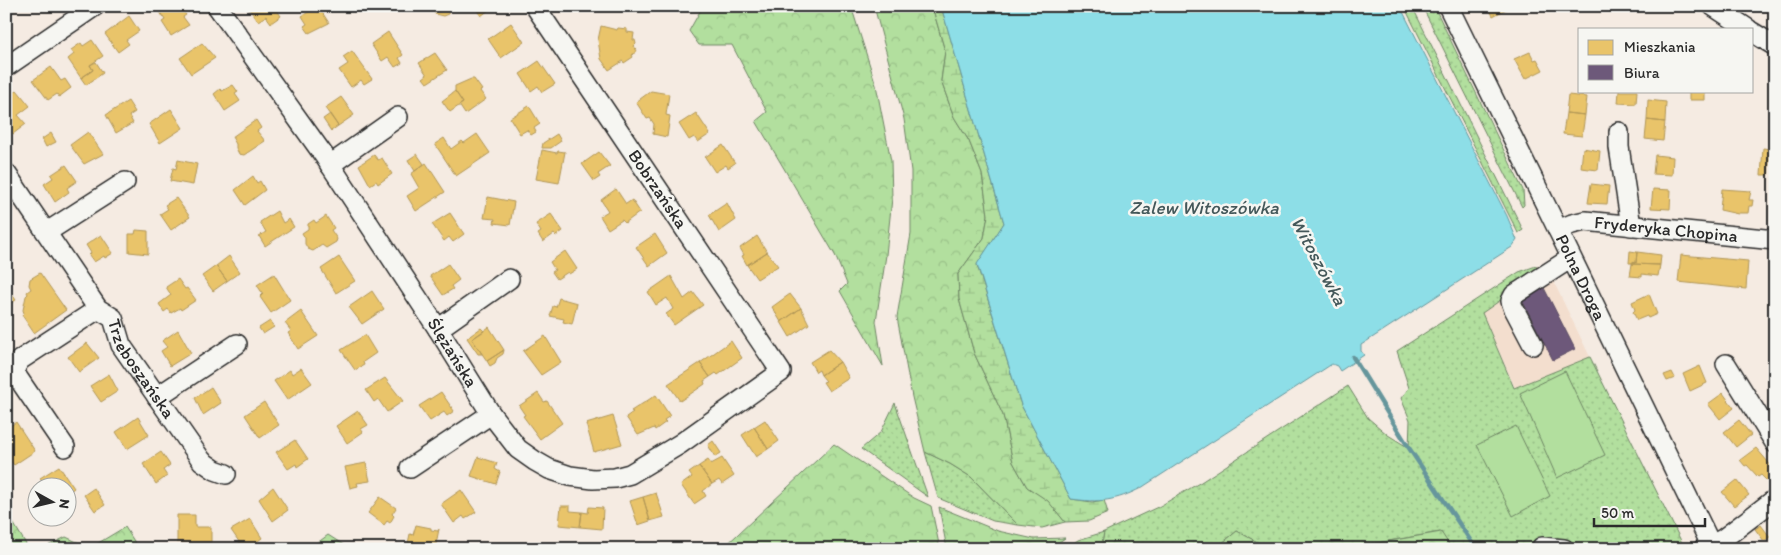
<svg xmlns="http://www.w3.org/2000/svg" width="1781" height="555" viewBox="0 0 1781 555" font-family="Itim,sans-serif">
	<defs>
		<pattern id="grass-dots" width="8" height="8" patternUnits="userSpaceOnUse" patternTransform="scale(1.25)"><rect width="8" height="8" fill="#b2df9e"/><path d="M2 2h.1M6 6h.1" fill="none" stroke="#99c088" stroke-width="1.8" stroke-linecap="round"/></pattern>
		<pattern id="forest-crowns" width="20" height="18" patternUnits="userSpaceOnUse" patternTransform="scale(1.25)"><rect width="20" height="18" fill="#b2df9e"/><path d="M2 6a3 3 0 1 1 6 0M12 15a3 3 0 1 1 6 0" fill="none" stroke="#99c088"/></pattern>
		<pattern id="wetland-marsh" width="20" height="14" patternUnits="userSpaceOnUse" patternTransform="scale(1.25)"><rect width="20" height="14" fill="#b2df9e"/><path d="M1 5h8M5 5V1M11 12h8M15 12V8" fill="none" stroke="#99c088"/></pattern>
	</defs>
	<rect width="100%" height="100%" fill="#f5ebe2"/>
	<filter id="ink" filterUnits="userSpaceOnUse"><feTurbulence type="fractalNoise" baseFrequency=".02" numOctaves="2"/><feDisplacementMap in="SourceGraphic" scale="10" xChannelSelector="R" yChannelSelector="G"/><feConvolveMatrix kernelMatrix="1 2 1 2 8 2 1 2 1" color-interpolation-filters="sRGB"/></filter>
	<g filter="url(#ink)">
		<path fill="#f3dece" d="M1545,264L1590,357L1515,388L1482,313L1538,274L1536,266Z"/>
		<path fill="url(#grass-dots)" stroke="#6e8564" d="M1404,6H1412L1523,230L1518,233Z
			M1422,6H1434L1523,190L1524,205L1522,207Z
			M1536,266L1538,274L1482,313L1514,388L1590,357L1685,549H1452L1440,532L1343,549H1270L1237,531L1215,549H1101L1104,532L1160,506L1201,482L1348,386L1368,418L1388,435L1409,448L1410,420L1401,398L1409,388L1397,351L1519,272Z
			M895,403L928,497L861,449L881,432Z
			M925,452L950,464L971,477L1018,525L993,521L938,498Z"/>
		<path fill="url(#forest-crowns)" stroke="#6e8564" d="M703,6H851L876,85L891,161L892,198L886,255L876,321L883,366L840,291L847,284L835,255L756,121L767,112L732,45H699L689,31Z
			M874,6H932L945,51L941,81L954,117L969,141L982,174L988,215L984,238L958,274L959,299L974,353L1003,415L1013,462L1027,487L1048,500L1065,522L1042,528L1018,525L971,477L950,464L925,452L912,397L897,317L911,234V171L904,119Z
			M834,444L914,498L931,506L940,549H722Z
			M939,507L998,531L1034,539L1065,538L1049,549H947Z
			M6,511L29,549H6Z
			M125,527L139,549H41L66,537L90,548Z
			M1237,531L1270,549H1215Z
			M1104,532L1101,549H1065L1078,540Z
			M1441,532L1452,549H1343Z
			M328,535L350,549H309Z"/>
		<path fill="url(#wetland-marsh)" stroke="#6e8564" d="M932,6H941L1004,223L977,265L1021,405L1071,499L1092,502L1104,500L1108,513L1089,521L1065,522L1048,501L1027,487L1013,462L1003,415L974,353L959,299L958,274L984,238L988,215L982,174L969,141L954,117L941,81L945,51Z"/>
		<path fill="#b2df9e" stroke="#6e8564" d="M1565,371L1605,455L1557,478L1520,393Z
			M1516,426L1550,496L1513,516L1477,445Z"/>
		<path fill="#8ddee7" stroke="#66969c" d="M941,6H1400L1507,216L1517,240L1512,247L1361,345V351L1364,355L1340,371L1337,366L1332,364L1141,488C1116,501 1099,503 1071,499L1021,405L977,264L1004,223Z"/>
		<path fill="#e9c46a" stroke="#b09657" d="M163,6H180L186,15L183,17L189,25L171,36L162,22L165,20L158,9Z
			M253,6H274L281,16L271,23L266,16L258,21L249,9Z
			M318,6L329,23L309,33L304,26L307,24L302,16Z
			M427,6H450L448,14L443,16L435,14L434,10Z
			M474,6H494L481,16Z
			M1488,6H1512L1493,16Z
			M129,16L139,31L126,40L129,44L118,52L105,34Z
			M511,23L524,42L501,58L488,39Z
			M601,26L617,30L618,28L627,29V32L634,33L633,40H635L636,44L634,46L637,51L632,55L633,57L624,63L623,61L609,70L601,59L598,40Z
			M388,32L403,55L399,58L402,63L395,67L388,57L382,61L371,44Z
			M92,40L103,56L90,65L93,70L81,78L68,59L74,54L71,50L81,43L83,46Z
			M202,43L215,58L191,74L180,58Z
			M352,51L372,79L364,84L361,80L351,87L339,70L348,64L343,57Z
			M1530,52L1534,60L1537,59L1543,70L1525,79L1514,59Z
			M435,53L447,70L427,83L423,78L427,75L419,63Z
			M539,61L555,84L542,92L538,86L531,91L520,74Z
			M96,62L103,73L86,85L81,78L93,70L90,65Z
			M51,67L61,81L65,79L71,88L59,97L57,94L48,100L33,80Z
			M471,79H474L482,90L480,91L486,99L465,114L459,105L463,103L455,91V86Z
			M233,85L238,92L235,94L240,101L225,111L214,94L220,89L222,91Z
			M17,90L30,106L18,115L26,124L13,134L6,126V99Z
			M455,91L463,103L450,112L442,101Z
			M651,91L669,94L666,115L670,116L667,137L653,134L654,124L650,118L647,119L636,102Z
			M1619,91H1637L1636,104L1618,103Z
			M1689,91H1705V100H1689Z
			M1568,95L1587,97L1585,115L1566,113Z
			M341,97L354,115L338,126L325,108Z
			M1648,100L1666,102L1665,122L1647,120Z
			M128,101L135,112L129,116L133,123L116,133L106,115Z
			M529,106L540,124L534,128L536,132L531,135L527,130L520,134L510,118Z
			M171,109L183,128L160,143L149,124Z
			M696,113L710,134L698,142L694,137L689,140L679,124Z
			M1566,113L1585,115L1582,136L1563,134Z
			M330,114L338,126L331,131L323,119Z
			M256,120L261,128L257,131L265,141L244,155L239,154L236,148V144L232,137Z
			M1647,120L1665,122L1663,141L1645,139Z
			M88,132L103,154L84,164L70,145Z
			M51,133L56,142L46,147L42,139Z
			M477,134L490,153L456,176L435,144L444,138L451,149L462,141L464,143Z
			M557,134L561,141L551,148H542L543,143Z
			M723,145L735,163L728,168L726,165L715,172L705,157Z
			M1583,148L1600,151L1598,170L1581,168Z
			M1763,148L1770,149L1768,175H1761Z
			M542,150L557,153L558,151L565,152L559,183L536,179Z
			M599,152L610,166L598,174L600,177L594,181L582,164Z
			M417,154L424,164L415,171L408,160Z
			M374,155L378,160L382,158L392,174L378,184L376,181L370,185L359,165Z
			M1655,155L1673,157L1672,175L1653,174Z
			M178,160L197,164L193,185L170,181L173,168L176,169Z
			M426,163L445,192L416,211L407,196L419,188L411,174Z
			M66,165L77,181L67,188L69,192L55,202L44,184L53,178L51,175Z
			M253,176L257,183L260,181L265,190L245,205L235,190Z
			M1591,184L1609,186L1607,204L1588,203Z
			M616,189L626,204L632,200L640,212L625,223L622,220L608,229L600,216L608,211L601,200Z
			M1653,189L1671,190L1670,209L1651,208Z
			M1722,189L1751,191L1749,200H1753L1752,206H1749L1748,213H1739L1738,214L1720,210Z
			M488,197L514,202L510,225L494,223L495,219L484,218Z
			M176,198L190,217L171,230L160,214L168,209L165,205Z
			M727,203L736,220L719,232L709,215Z
			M277,211L283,223L289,219L294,227L265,246L259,236L266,232L260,222Z
			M450,213L464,234L453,242L449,237L444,241L432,224Z
			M551,214L563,231L556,236L554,234L543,242L538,234L541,232L536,224Z
			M326,216L334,228L331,230L337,239L336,242L326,248L322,245L313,251L308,249L305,244V238L302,233L308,229V224L314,220L316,223Z
			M136,230L148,231V254L129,252V234H135Z
			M655,234L667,253L649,266L636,247Z
			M101,235L113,253L105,258L104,256L94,262L89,255L91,253L86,245Z
			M757,236L767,252L747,265L742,256L744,255L740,248Z
			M565,251L577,269L569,274L568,272L557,279L552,272L555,270L550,262Z
			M1630,251L1637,252L1636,263H1629Z
			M767,252L778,266L757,279L747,265Z
			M1637,252L1661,255L1660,265L1632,264V262L1636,263Z
			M1681,255L1748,261L1746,289L1678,282Z
			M229,256L240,272L227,281L216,266Z
			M339,257L355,281L336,293L321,269Z
			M448,264L459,280L451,286L453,289L443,295L430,276Z
			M1632,264L1660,265L1658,276L1642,274V277L1630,276Z
			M216,266L227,281L213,291L202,276Z
			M40,273L66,310L34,333L22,315L24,313L23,310L26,296L28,294L27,292L31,289L29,285L30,279Z
			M274,274L290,300L271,313L260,297L263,294L257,285Z
			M671,276L684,299L693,292L703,305L674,325L666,314L673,309L667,298L656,305L648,292Z
			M178,279L185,289L187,288L196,300L181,310L180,308L171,313L168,309L164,312L159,304L171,295L166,287Z
			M6,286L16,300L6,306Z
			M372,291L384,309L362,324L349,307Z
			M790,294L801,308L781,322L772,307Z
			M1649,294L1657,314L1648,318L1647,316L1637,320L1633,312L1635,310L1632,302Z
			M559,298L577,303L572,324L563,322L564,319L550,316L553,306L556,307Z
			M801,308L809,324L790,337L781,322Z
			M301,311L318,336L298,349L288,333L291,331L285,323Z
			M270,321L274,327L263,334L259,328Z
			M489,327L504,350L487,361L472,339Z
			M481,328L484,331L472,339L482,354H478L467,338Z
			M178,330L191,353L170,366L161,351L167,347L162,341Z
			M365,335L376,353L363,362L364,365L355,370L341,350Z
			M545,336L561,362L541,375L523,351Z
			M731,341L742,358L718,375L716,373L710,377L700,363Z
			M87,343L99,358L79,372L68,357Z
			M504,350L503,354L497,358L495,363L490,366L487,361Z
			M829,350L840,362L821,375L819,370L816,372L810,362Z
			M840,362L849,378L829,391L823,382L826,381L821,375Z
			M700,363L710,377L704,381L705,384L680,401L668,384Z
			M1700,366L1707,383L1690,391L1683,374Z
			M301,368L312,383L287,400L274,381L290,370L292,374Z
			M1672,372L1675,378L1667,381L1664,375Z
			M109,374L118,391L101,402L90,386Z
			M385,378L403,401L387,412L378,399L374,402L366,390Z
			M211,387L221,403L203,415L195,398Z
			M441,392L454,411L447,416L444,412L430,421L419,406Z
			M538,393L544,402L547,401L562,423L540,439L523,416L525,415L519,406Z
			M1723,393L1734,408L1720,419L1708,404Z
			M656,395L670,416L664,420L666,422L655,430L654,428L638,435L626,417L633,412L631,411Z
			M264,402L279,425L260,438L245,415Z
			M358,411L368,425L361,429L363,432L347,443L336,426Z
			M613,416L622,444L594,452L586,424Z
			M138,417L149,435L127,449L116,432Z
			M765,420L779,441L768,449L754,427Z
			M1739,420L1751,435L1736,447L1724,432Z
			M16,422L35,451L14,465L6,456V425L9,427Z
			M754,427L768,449L756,457L742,435Z
			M295,440L308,459L297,467L296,464L288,469L276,452Z
			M713,441L721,453L715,457L708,445Z
			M1756,448L1775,470V475L1767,481L1761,475L1758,477L1747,465L1745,466L1740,460Z
			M161,452L170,465L163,470L167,476L156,484L143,464Z
			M478,457L497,463L495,469L500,472L496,484L471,476Z
			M722,458L734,476L722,484L719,480L712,484L699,466L708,460L711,464Z
			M366,463L370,481L357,483L358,486L350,488L345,467Z
			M59,466L74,488L68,493V488H46L40,478Z
			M699,466L712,484L703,491L706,496L694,504L681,485L692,477L689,473Z
			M1737,480L1749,495L1734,506L1722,492Z
			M273,487L288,510L273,521L259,499Z
			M94,488L105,505L95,511L84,495Z
			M461,490L476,512L465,519L463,516L454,523L441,504Z
			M656,493L664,517L650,521L643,497Z
			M380,497L396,508L392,514L394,516L390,523L387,521L384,525L368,513Z
			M643,497L650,521L638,525L630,501Z
			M561,506H570V511L582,512L580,527L559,525Z
			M589,507L603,508L602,529L580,527L582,512L588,513Z
			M177,515H195V527H211V542H177Z
			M250,519L262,538L247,549H244L231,530Z
			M416,525L431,528V530L438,531L439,529L435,549L407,548L410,534L413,535Z
			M1761,525L1770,537L1764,541L1755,529Z
			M1775,544V549H1762V547H1768V545Z"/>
		<path fill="#6d597a" stroke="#594b62" d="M1542,284L1575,349L1553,360L1520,296Z"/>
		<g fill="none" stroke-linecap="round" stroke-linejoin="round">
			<path stroke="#66969c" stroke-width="4.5" d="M1353,357L1409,448L1476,549"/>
			<defs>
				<g id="minor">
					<path id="s1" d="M217,6L325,157L438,329L491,414L518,449L535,461L549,469L570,476L593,479L615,478L630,474L680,444L781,372L535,6"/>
					<path id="s2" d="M1448,6L1558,230L1713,549"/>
					<path d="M1713,6L1748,29"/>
					<path d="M1752,32L1775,46"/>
					<path d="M6,67L95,6"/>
					<path d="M1619,132V147L1631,226"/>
					<path d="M330,165L398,117"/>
					<path id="s3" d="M6,173L98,309L113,318L121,345L202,461L215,470L226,474"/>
					<path id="s4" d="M1558,230L1572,224L1585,221L1775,240"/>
					<path d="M47,232L125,182"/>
					<path d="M438,329L509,279"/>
					<path d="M1533,345L1513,307L1511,301L1514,295L1571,258"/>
					<path d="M1726,364L1775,443"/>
					<path d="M157,397L237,344"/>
					<path d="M65,447L16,375L15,368L20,360L98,309"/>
					<path d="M410,468L491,414"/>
					<path d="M1542,547L1564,549"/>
					<path d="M1703,549L1723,539L1775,499"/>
				</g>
			</defs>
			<use href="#minor" stroke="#2b2b2b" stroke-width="22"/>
			<use href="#minor" stroke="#f6f6f2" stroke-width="19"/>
		</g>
	</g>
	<g text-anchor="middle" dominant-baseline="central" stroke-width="5" stroke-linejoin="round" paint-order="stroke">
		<g font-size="18" fill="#2b2b2b" stroke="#f6f6f2">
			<text transform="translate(658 189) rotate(56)">Bobrzańska</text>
			<text stroke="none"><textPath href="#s4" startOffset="110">Fryderyka Chopina</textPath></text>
			<text stroke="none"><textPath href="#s2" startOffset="302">Polna Droga</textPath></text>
			<text stroke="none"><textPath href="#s1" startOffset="419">Ślężańska</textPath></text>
			<text stroke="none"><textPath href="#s3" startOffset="240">Trzeboszańska</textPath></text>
		</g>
		<g font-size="19" font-style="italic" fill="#44585a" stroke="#f6f6f2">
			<text x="1204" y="207">Zalew Witoszówka</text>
			<text transform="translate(1319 261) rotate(62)">Witoszówka</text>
		</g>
	</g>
	<rect width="1781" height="555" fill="none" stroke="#f6f6f2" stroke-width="25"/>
	<rect x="12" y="12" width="1756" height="530" fill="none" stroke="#2b2b2b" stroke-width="2" filter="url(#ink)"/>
	<rect x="1578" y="28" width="175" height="65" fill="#f6f6f2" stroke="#a5a5a2"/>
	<rect x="1588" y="40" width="25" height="15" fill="#e9c46a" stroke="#a5a5a2"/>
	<text x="1624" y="52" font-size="15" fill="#2b2b2b">Mieszkania</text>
	<rect x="1588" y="65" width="25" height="15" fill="#6d597a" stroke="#a5a5a2"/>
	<text x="1624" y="78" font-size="15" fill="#2b2b2b">Biura</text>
	<g transform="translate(52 502) rotate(98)"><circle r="24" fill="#f6f6f2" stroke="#a5a5a2"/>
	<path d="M0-4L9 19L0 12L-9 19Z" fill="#2b2b2b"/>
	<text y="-8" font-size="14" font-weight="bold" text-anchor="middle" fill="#2b2b2b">N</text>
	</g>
	<path d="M1594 518v8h111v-8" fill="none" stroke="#2b2b2b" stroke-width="2.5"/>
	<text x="1601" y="518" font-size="15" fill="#2b2b2b" stroke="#f6f6f2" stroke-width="4" paint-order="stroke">50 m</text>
</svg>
